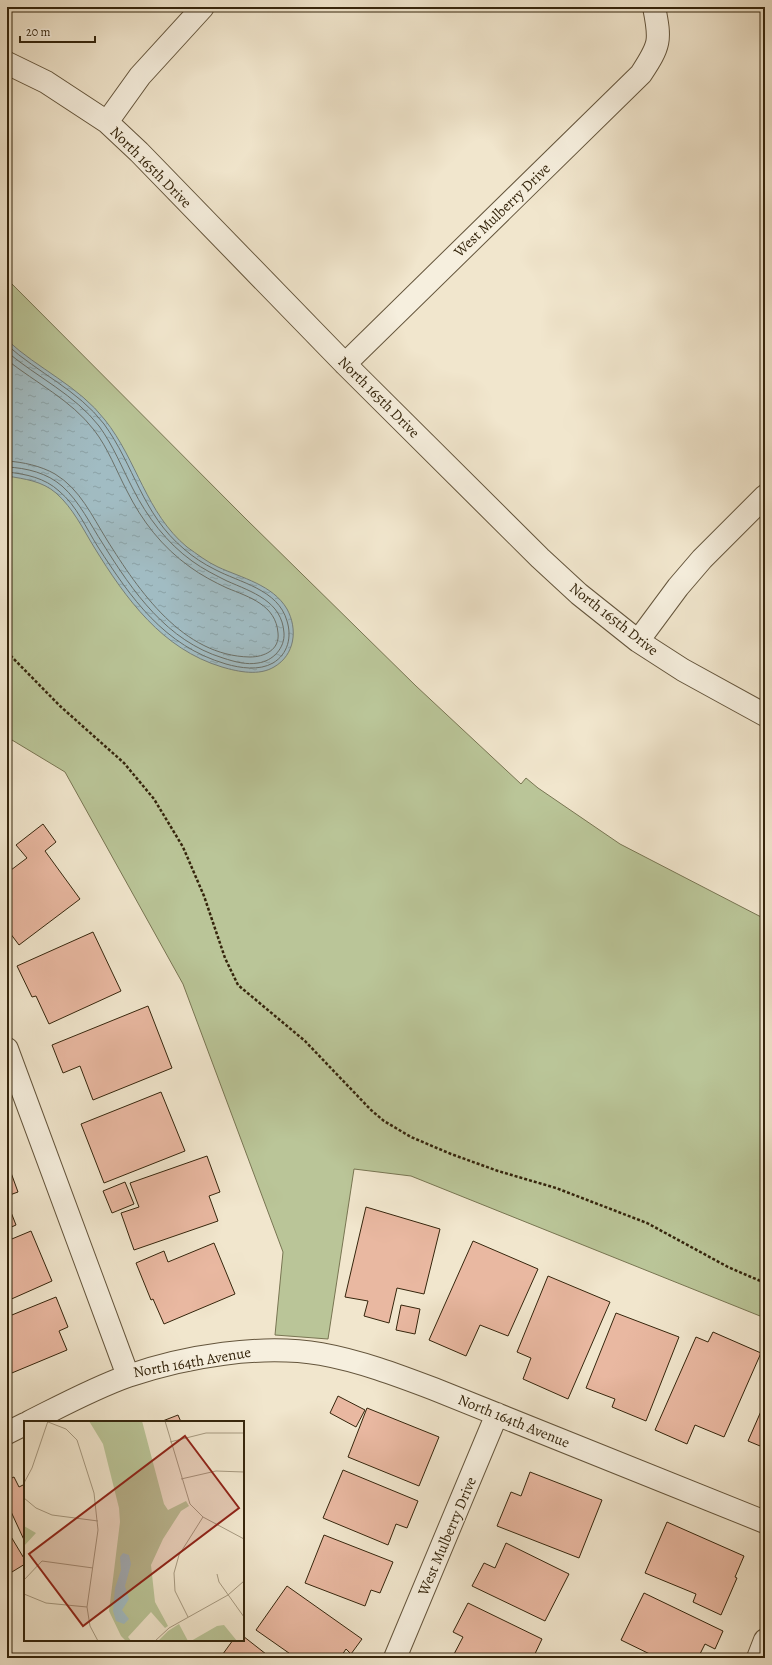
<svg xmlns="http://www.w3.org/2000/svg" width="772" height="1665" viewBox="0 0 772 1665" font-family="Alegreya,serif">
	<defs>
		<pattern id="water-ripples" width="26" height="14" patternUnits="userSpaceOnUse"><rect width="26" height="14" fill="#a1bcc3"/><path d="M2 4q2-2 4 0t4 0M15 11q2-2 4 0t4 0" fill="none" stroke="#8ba1a6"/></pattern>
	</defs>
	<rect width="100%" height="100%" fill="#f1e6cd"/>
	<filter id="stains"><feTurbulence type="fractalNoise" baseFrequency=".005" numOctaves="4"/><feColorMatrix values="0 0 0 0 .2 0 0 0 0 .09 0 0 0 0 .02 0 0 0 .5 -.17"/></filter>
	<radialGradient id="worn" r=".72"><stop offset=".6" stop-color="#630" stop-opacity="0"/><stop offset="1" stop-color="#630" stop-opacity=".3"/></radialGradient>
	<path fill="#bac598" stroke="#787552" d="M7,279L246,519L416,686L521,784L526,778L538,788L620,844L765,919V1318L411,1176L354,1169L328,1339L275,1335L283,1252L183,984L65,772L7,737Z"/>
	<path fill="url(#water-ripples)" stroke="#76807a" d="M7,340C38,369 79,386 105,420C137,460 146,513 187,547C197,554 207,562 218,567C242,578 273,585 287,609C298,629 295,655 274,667C259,676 239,672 222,667C162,649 126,599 94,547C83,529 73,508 56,493C42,481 25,479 7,476Z"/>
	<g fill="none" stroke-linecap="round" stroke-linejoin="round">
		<path stroke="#6b7068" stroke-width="1" d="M7,345C38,373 78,390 104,424C134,465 142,514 184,549C193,557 204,564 214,569C240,583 278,589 287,621C292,637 288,654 273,663C259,671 240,668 226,664C164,646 131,598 98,547C86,528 77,506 59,491C45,478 26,474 7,472
			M7,352C37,377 75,395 99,426C113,445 122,468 133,489C147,517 167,543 192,561C203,569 215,575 227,581C252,592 282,601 284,633C285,648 273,661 258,663C247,665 235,662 223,658C167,641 133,592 103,544C90,524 80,502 62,486C47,473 27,468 7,467
			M7,360C36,383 71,400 94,430C108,448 116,470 127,491C142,521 162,547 190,567C201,575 214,582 227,588C249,597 276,605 278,633C280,650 264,657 250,657C183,656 139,591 107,540C92,516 80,489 55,474C41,466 23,462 7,461"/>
	</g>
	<path fill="#e9b8a1" stroke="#35250c" d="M43,824L56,842L45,851L80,899L19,945L7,929V873L27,858L16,845Z
		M93,932L121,991L49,1024L36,996L32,997L17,966Z
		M148,1006L172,1068L93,1100L80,1066L63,1073L52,1045Z
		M161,1092L185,1151L104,1183L81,1124Z
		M207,1156L220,1192L209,1196L218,1221L134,1250L121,1213L139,1207L130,1183Z
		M10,1170L18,1192L7,1196V1171Z
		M125,1182L134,1204L112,1213L103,1191Z
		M7,1202L16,1225L7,1229Z
		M366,1207L440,1229L424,1294L397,1288L389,1323L364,1316L368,1301L345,1297Z
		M31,1231L52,1281L7,1301V1241Z
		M473,1241L538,1269L508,1336L480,1325L466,1356L429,1340Z
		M214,1243L235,1294L164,1324L153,1299L151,1300L136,1263L164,1251L168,1262Z
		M548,1276L610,1302L568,1399L523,1379L531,1358L517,1352Z
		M56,1297L68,1327L59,1331L67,1350L7,1375V1317Z
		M401,1305L420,1309L415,1334L396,1330Z
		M616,1313L679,1337L646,1421L612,1407L615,1399L586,1388Z
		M713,1332L761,1353L724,1437L695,1425L687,1444L655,1430L696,1337L708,1342Z
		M338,1396L365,1410L356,1427L330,1413Z
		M765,1402V1448L748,1441Z
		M367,1408L439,1437L419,1486L348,1457Z
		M178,1415L181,1422H160Z
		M343,1470L418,1501L407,1528L396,1524L388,1545L323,1518Z
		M530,1472L602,1500L579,1558L497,1526L511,1492L521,1496Z
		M14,1477L19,1487L25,1484V1542L7,1503V1480Z
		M667,1522L744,1556L735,1577L737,1578L721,1615L693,1602L696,1594L645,1573Z
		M7,1530L25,1560V1564L7,1575Z
		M324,1535L393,1562L380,1593L371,1590L365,1606L305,1583Z
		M506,1543L569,1574L545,1621L472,1586L484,1563L495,1568Z
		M287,1586L362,1639L351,1654L346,1649L340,1658H296L256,1630Z
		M644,1593L723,1631L715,1649L705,1644L698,1658H658L621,1640Z
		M468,1603L542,1639L533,1658H458L453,1656L463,1637L453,1632Z
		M243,1636L271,1658H220L233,1640H243Z"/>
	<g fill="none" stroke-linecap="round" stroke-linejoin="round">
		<defs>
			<path id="minor" d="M7,63L46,82L107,122L139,152L345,364L540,558L579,594L638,641L683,670L765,715
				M107,122L140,76L203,7
				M345,364L641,74C660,45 661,41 654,7
				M638,641L678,587L702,559L765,496
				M7,1049L128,1376
				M29,1422C61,1406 94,1388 128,1376C186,1356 261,1344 321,1354C360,1361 397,1375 434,1389L765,1522
				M7,1433L25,1424
				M395,1658L497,1414
				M758,1658L765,1640"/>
		</defs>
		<use href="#minor" stroke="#64553c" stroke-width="24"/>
		<path stroke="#35250c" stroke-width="2.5" stroke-dasharray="3 2" stroke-linecap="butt" d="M7,652L60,706L124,763L154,799L183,847L204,896L225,958L238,985L305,1041L371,1110L384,1121L411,1137L451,1154L498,1171L556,1188L647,1223L728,1267L765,1283"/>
		<use href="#minor" stroke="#f6efde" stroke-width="22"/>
	</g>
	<g text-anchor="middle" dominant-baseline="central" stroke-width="3" stroke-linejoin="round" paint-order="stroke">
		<g font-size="15" fill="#35250c" stroke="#f6efde">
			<text transform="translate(151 167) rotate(45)">North 165th Drive</text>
			<text transform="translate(502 210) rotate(-44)">West Mulberry Drive</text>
			<text transform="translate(379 397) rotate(45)">North 165th Drive</text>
			<text transform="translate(614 619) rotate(38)">North 165th Drive</text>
			<text transform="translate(192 1362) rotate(-10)">North 164th Avenue</text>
			<text transform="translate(514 1421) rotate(22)">North 164th Avenue</text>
			<text transform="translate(447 1536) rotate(-67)">West Mulberry Drive</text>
		</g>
	</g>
	<g transform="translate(24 1421)">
		<rect width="220" height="220" fill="#f1e6cd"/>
		<path d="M65,0H118L140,83L144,89L162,80L165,85L157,90L139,118L127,144L131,181L144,205L141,207L127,191L104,216L107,220H102L97,215L85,190L96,101L95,87L79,23ZM0,105L12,112L0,125ZM155,203L164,220H134L144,210ZM200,204L213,220H167L193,205Z" fill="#bac598"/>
		<path d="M99,132L105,134L107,143L101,165L105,178L98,189L105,198L100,203L92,200L89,190L91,167L97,149L96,136Z" fill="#a1bcc3"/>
		<path fill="none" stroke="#a69980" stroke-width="1" d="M141,0L166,83L179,96L220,118M24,1L42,8L53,19L70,72L74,109L63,186L66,205L74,220M146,21L182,12H220M157,58L192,50L220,51M0,62L8,47L24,0M0,77L12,87L28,94L74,100M193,153L195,161L220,196M0,159L18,140L69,147M0,173L22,182L63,186M164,196L151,170L150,152L155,134L179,96M131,220L145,207L204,174L220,160"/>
		<path fill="#8f2418" fill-opacity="0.15" stroke="#8f2418" stroke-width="2" d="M161,15L215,87L59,205L5,133Z"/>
		<rect width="220" height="220" fill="none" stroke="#35250c" stroke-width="2"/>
	</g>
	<rect width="772" height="1665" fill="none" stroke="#f1e6cd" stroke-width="24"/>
	<rect x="8" y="8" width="756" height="1649" fill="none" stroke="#35250c" stroke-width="2"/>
	<rect x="12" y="12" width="748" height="1641" fill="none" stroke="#35250c"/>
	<path d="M20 36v6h75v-6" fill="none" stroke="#35250c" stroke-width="2"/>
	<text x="26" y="36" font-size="12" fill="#35250c" stroke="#f6efde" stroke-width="3" paint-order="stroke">20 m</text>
	<rect width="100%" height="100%" filter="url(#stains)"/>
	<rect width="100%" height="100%" fill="url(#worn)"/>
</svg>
